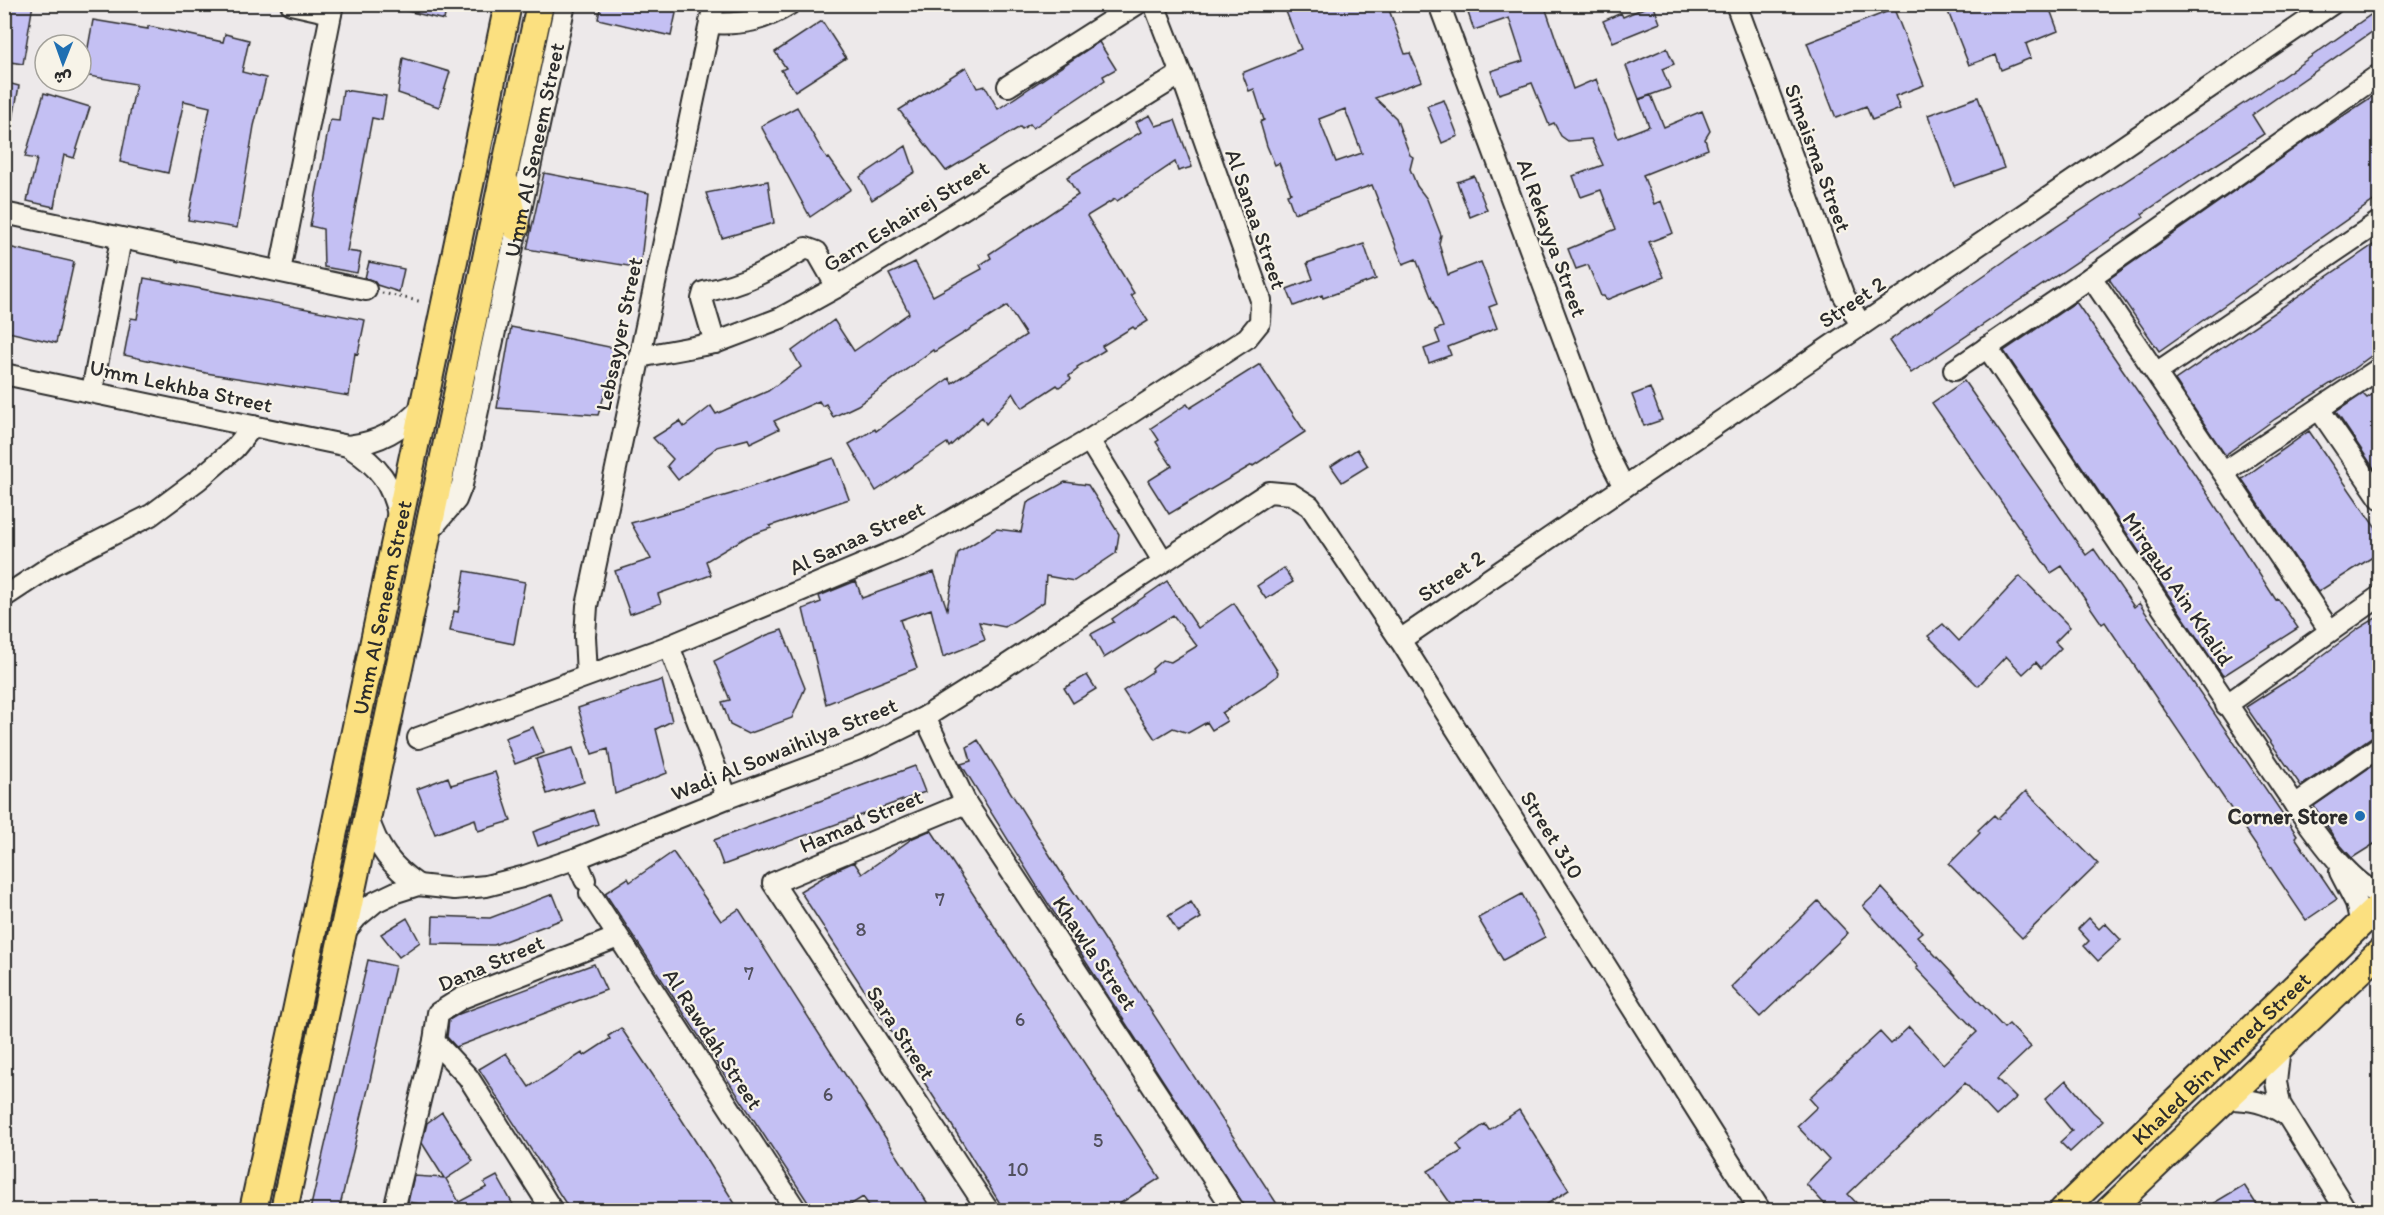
<svg xmlns="http://www.w3.org/2000/svg" width="2384" height="1215" viewBox="0 0 2384 1215" font-family="Itim,'Playpen Sans Arabic',sans-serif">
	<rect width="100%" height="100%" fill="#ede9ea"/>
	<filter id="ink" filterUnits="userSpaceOnUse"><feTurbulence type="fractalNoise" baseFrequency=".0167" numOctaves="2"/><feDisplacementMap in="SourceGraphic" scale="12" xChannelSelector="R" yChannelSelector="G"/><feConvolveMatrix kernelMatrix="1 2 1 2 8 2 1 2 1" color-interpolation-filters="sRGB"/></filter>
	<g filter="url(#ink)">
		<path fill="#c4c0f3" stroke="#2b2b2b" stroke-width="1.5" fill-rule="evenodd" d="M4,4H33L23,64L4,61Z
			M404,4H447L444,20L403,10Z
			M601,4H678L671,36L598,19Z
			M1283,4H1387L1405,54L1410,53L1422,81L1375,98L1396,118L1410,155L1413,157L1410,169L1417,186L1427,199L1441,235L1439,244L1448,275L1481,262L1497,304L1489,307L1497,328L1448,347L1451,355L1429,363L1424,349L1440,343L1435,330L1443,327L1416,259L1403,264L1372,185L1294,213L1287,194L1291,193L1279,163L1275,165L1267,146L1260,122L1264,120L1254,89L1249,91L1242,73L1301,49ZM1345,109L1362,153L1336,162L1319,119Z
			M1465,4H1544L1573,89L1596,79L1618,138L1649,126L1639,100L1651,95L1664,127L1702,111L1710,131L1705,139L1708,149L1643,175L1654,204L1661,201L1673,233L1649,242L1664,277L1606,300L1604,296H1601L1588,265L1576,269L1568,249L1616,229L1601,190L1581,197L1573,176L1603,165L1591,139L1568,141L1561,136L1554,123L1549,125L1532,83L1499,94L1491,71L1523,61L1509,18L1474,30Z
			M1653,4L1660,23L1613,42L1603,21L1621,13L1623,17Z
			M1945,4H2048L2058,31L2026,44L2031,58L2001,70L1996,55L1969,65Z
			M1894,9L1924,85L1895,96L1900,109L1872,120L1866,106L1836,118L1807,43Z
			M2379,9V27L2252,115L2264,134L2203,173L2142,214L2144,217L1911,373L1889,341L2009,258L2252,98Z
			M93,20L148,29V26L223,42L225,34L249,40L242,72L266,78L254,126L237,228L188,220L210,107L184,101L168,173L120,162L136,84L83,75Z
			M822,21L846,58L795,91L781,70L786,68L775,52Z
			M1099,42L1116,69L1103,76L1105,80L1033,128L1030,124L1022,129L1020,127L946,171L899,110L966,67L977,88L985,86L998,109Z
			M1667,48L1674,64L1662,69L1670,88L1639,99L1626,66Z
			M403,58L450,72L439,107L398,93Z
			M4,82L19,86L12,125L4,124Z
			M343,90L386,96L382,120L372,118L347,251L361,253L357,273L324,267L323,229L310,226L330,120L339,121Z
			M2379,92V197L2159,351L2109,279L2305,141Z
			M44,93L90,107L74,158L64,155L54,207L27,201L37,159L25,157Z
			M1978,97L2004,168L1954,186L1928,115Z
			M1444,100L1458,136L1442,143L1427,106Z
			M797,107L827,159L829,158L851,189L810,217L761,126Z
			M1150,115L1156,126L1175,120L1192,167L1178,171L1175,162L1117,201L1115,199L1087,216L1134,293L1131,295L1148,321L1135,329L1133,327L1102,346L1105,350L1077,367L1078,369L1069,376L1071,379L1059,387L1057,385L1022,408L1013,393L986,424L982,417L949,447L947,443L876,491L849,444L875,429L876,431L949,378L952,383L1026,335L1007,306L934,352L933,350L858,405L833,417L826,404L822,406L819,401L774,421L779,429L750,443L748,439L717,447L678,480L667,466L673,459L653,438L680,421L684,427L711,406L716,414L768,391L801,367L792,351L834,320L854,351L909,313L889,274L915,262L933,296L982,269L980,265L991,258L989,254L1078,195L1067,177L1141,132L1136,122Z
			M906,146L915,172L872,200L860,177Z
			M544,173L649,193L640,268L527,249Z
			M1474,176L1487,210L1470,217L1457,182Z
			M768,181L774,223L722,238L706,193Z
			M2379,241V350L2349,372L2275,419L2225,455L2175,380Z
			M1364,244L1376,279L1323,298L1322,295L1294,306L1287,289L1313,279L1307,263Z
			M4,246L74,262L56,343L4,331Z
			M369,262L404,269L399,292L377,285L374,281L365,278Z
			M144,278L365,320L358,354L355,353L349,396L206,373L124,355L131,318L137,319Z
			M2076,302L2196,476L2276,600L2278,599L2298,628L2223,676L2004,351Z
			M511,327L619,349L598,415L497,408Z
			M1260,364L1305,432L1253,466L1252,465L1169,514L1148,481L1172,466L1156,442L1159,440L1151,428L1187,404L1190,408Z
			M1964,381L2086,555L2094,549L2134,607L2139,603L2297,835L2295,837L2337,899L2306,920L2105,622L2102,624L2062,566L2051,573L1932,403Z
			M1650,388L1662,420L1644,426L1632,395Z
			M2379,390V476L2336,412L2363,394L2367,398Z
			M2309,431L2379,533V553L2318,592L2242,479Z
			M1357,449L1368,466L1342,482L1331,466Z
			M834,458L849,499L770,526L771,528L748,536L706,561L711,575L658,594L661,603L630,614L615,571L651,559L631,523L731,494Z
			M1065,482L1088,485L1119,534L1116,553L1074,581L1046,576L1044,602L1005,627L979,622L985,640L943,657L931,609L900,620L917,668L826,704L803,609L821,602L819,596L856,581L862,598L934,572L947,609L958,553L996,529L1021,532L1027,503Z
			M1284,568L1293,582L1266,599L1257,586Z
			M465,571L525,582L514,644L450,631L454,611L458,612Z
			M2020,576L2070,627L2055,642L2061,648L2041,668L2036,662L2023,674L2006,656L1978,686L1928,636L1943,624L1959,641Z
			M1167,581L1198,628L1234,603L1278,672L1277,676L1267,684L1222,713L1227,721L1212,730L1207,722L1188,733L1173,728L1155,739L1123,691L1153,671L1152,669L1162,660L1171,662L1197,646L1173,615L1104,658L1091,634L1114,622L1112,619Z
			M2379,616V734L2373,736L2301,786L2246,707L2302,671L2358,629Z
			M782,630L805,688L792,718L748,734L730,725L722,702L730,700L714,661L767,635Z
			M1087,675L1096,689L1073,703L1064,688Z
			M662,680L672,721L656,729L667,773L615,794L608,749L592,754L578,708L620,694L619,693Z
			M533,727L544,753L515,764L505,738Z
			M978,740L1051,857L1281,1210H1247L1038,888L961,764L971,761L967,747Z
			M573,748L584,782L547,794L536,759Z
			M2379,761V841L2352,858L2335,839L2314,806Z
			M915,766L925,792L723,865L714,840Z
			M495,772L511,821L478,831L475,819L435,834L417,789L448,777L451,785Z
			M2026,791L2098,864L2022,938L1949,864L1980,833L1978,830L1994,815L1998,819Z
			M593,810L598,824L538,846L533,832Z
			M931,830L1160,1178L1110,1210H1004L948,1119L800,891L834,871L854,862L862,874L913,838Z
			M673,852L721,921L739,909L932,1210H872L863,1197L842,1210H813L605,893L628,878L630,882Z
			M1882,888L1922,932L1917,936L2004,1028L2009,1024L2031,1047L1997,1079L2016,1098L1996,1116L1965,1083L1848,1194L1863,1210H1830L1806,1184L1829,1160L1797,1126L1817,1107L1809,1098L1880,1032L1891,1044L1909,1027L1943,1064L1977,1032L1916,968L1918,967L1863,906Z
			M553,894L563,919L494,945L432,944L433,916L490,918Z
			M1522,894L1545,937L1503,960L1478,918Z
			M1818,901L1848,933L1760,1017L1731,987Z
			M1191,902L1201,918L1178,932L1168,916Z
			M407,918L420,942L399,957L381,934Z
			M2089,918L2099,929L2105,923L2121,940L2098,961L2084,946L2089,941L2078,929Z
			M368,960L395,966L369,1085L339,1210H310Z
			M594,964L606,990L456,1047L447,1037L449,1020L459,1014Z
			M621,1028L663,1090L739,1210H570L479,1069L506,1053L529,1087L582,1053L584,1056L610,1039L608,1036Z
			M2066,1080L2093,1112L2103,1121L2070,1152L2060,1142L2072,1131L2045,1099Z
			M1519,1110L1569,1190L1538,1210H1455L1428,1171L1462,1151L1457,1144L1485,1124L1489,1130Z
			M442,1112L473,1161L446,1179L459,1202L487,1187L484,1183L497,1176L516,1210H443L444,1208L408,1202L414,1176L444,1178L422,1143L427,1123Z
			M2244,1185L2260,1210H2202Z"/>
		<g fill="none" stroke-linecap="round" stroke-linejoin="round">
			<defs>
				<g id="minor">
					<path d="M291,4L331,13"/>
					<path d="M1439,4L1604,448L1624,487"/>
					<path d="M1736,4L1843,294L1861,325"/>
					<path d="M710,23C741,25 764,21 790,4"/>
					<path d="M1008,86L1137,4"/>
					<path d="M4,213L366,290"/>
					<path d="M280,271L333,4"/>
					<path d="M2091,277L2330,631"/>
					<path d="M715,343L702,299L704,292C748,282 768,271 806,248L817,252L837,287"/>
					<path d="M1987,347L2295,805C2316,833 2347,881 2380,895"/>
					<path d="M639,357L715,343L781,318L837,287L1181,74"/>
					<path d="M1954,370L2091,277L2380,74"/>
					<path d="M2156,373L2380,221"/>
					<path d="M4,374L348,446C380,442 401,430 423,406"/>
					<path d="M92,391L121,239"/>
					<path d="M2319,409L2380,498"/>
					<path d="M1089,440L1163,561"/>
					<path d="M348,446C379,466 392,483 399,519"/>
					<path d="M2224,472L2380,368"/>
					<path id="s1" d="M428,533L456,500L462,485L565,4"/>
					<path d="M4,597L54,564L151,515L198,480L234,449L253,426"/>
					<path d="M1400,640L2332,4"/>
					<path d="M669,646L727,798"/>
					<path d="M587,675L585,636L587,606L714,4"/>
					<path d="M2226,705L2380,596"/>
					<path d="M925,717L966,803L1234,1210"/>
					<path d="M418,738L669,646L907,546L1089,440L1247,338L1260,322L1261,300L1181,74L1154,4"/>
					<path d="M966,803L773,883L988,1210"/>
					<path d="M2295,805L2380,746"/>
					<path d="M368,817C377,848 392,867 418,885"/>
					<path d="M576,859L585,880"/>
					<path d="M2340,872L2356,903L2361,923"/>
					<path d="M590,893L796,1210"/>
					<path d="M343,934L357,917L375,902L396,892L418,885L454,889L486,886L522,877L580,857L727,798L862,748L925,717L1001,669L1269,492L1291,494L1310,506L1400,640L1760,1210"/>
					<path d="M434,1041L468,1077L552,1210"/>
					<path d="M2280,1047L2276,1082L2280,1104L2346,1210"/>
					<path d="M2227,1099C2250,1099 2266,1102 2286,1115"/>
					<path d="M394,1210L434,1041L438,1013L462,998L618,937"/>
				</g>
				<g id="major">
					<path d="M506,184L516,227"/>
					<path id="s2" d="M253,1210C341,809 423,407 508,4"/>
					<path d="M284,1210L540,4"/>
					<path id="s3" d="M2063,1210L2380,905"/>
					<path d="M2109,1210L2380,952"/>
				</g>
			</defs>
			<use href="#minor" stroke="#2b2b2b" stroke-width="24"/>
			<use href="#major" stroke="#2b2b2b" stroke-width="30"/>
			<path stroke="#2b2b2b" stroke-width="3" stroke-dasharray="1.5 4.5" stroke-linecap="butt" d="M382,293L423,302"/>
			<use href="#minor" stroke="#f7f3e8" stroke-width="20"/>
			<use href="#major" stroke="#fbe080" stroke-width="26"/>
		</g>
	</g>
	<circle fill="#1f6fb2" stroke="#f7f3e8" stroke-width="2" cx="2360" cy="816" r="6"/>
	<g text-anchor="middle" dominant-baseline="central" stroke-width="4.5" stroke-linejoin="round" paint-order="stroke">
		<g font-size="20" fill="#51505d">
			<text x="940" y="899">7</text>
			<text x="861" y="929">8</text>
			<text x="749" y="973">7</text>
			<text x="1020" y="1019">6</text>
			<text x="828" y="1094">6</text>
			<text x="1098" y="1140">5</text>
			<text x="1018" y="1169">10</text>
		</g>
		<g font-size="22" fill="#2b2b2b" stroke="#f7f3e8">
			<text stroke="none"><textPath href="#s1" startOffset="402">Umm Al Seneem Street</textPath></text>
			<text transform="translate(1818 158) rotate(70)">Simaisma Street</text>
			<text transform="translate(906 216) rotate(-32)">Garn Eshairej Street</text>
			<text transform="translate(1256 219) rotate(71)">Al Sanaa Street</text>
			<text transform="translate(1552 238) rotate(70)">Al Rekayya Street</text>
			<text transform="translate(1852 302) rotate(-34)">Street 2</text>
			<text transform="translate(619 334) rotate(-78)">Lebsayyer Street</text>
			<text transform="translate(181 386) rotate(12)">Umm Lekhba Street</text>
			<text transform="translate(857 538) rotate(-25)">Al Sanaa Street</text>
			<text transform="translate(1451 576) rotate(-34)">Street 2</text>
			<text transform="translate(2178 589) rotate(56)">Mirqaub Ain Khalid</text>
			<text stroke="none"><textPath href="#s2" startOffset="616">Umm Al Seneem Street</textPath></text>
			<text transform="translate(784 749) rotate(-22)">Wadi Al Sowaihilya Street</text>
			<text transform="translate(861 821) rotate(-23)">Hamad Street</text>
			<text transform="translate(1552 835) rotate(58)">Street 310</text>
			<text transform="translate(1095 953) rotate(56)">Khawla Street</text>
			<text transform="translate(491 963) rotate(-23)">Dana Street</text>
			<text transform="translate(901 1033) rotate(57)">Sara Street</text>
			<text transform="translate(713 1039) rotate(57)">Al Rawdah Street</text>
			<text stroke="none"><textPath href="#s3" startOffset="219">Khaled Bin Ahmed Street</textPath></text>
		</g>
		<g font-size="22" font-weight="bold" fill="#2b2b2b" stroke="#f7f3e8" text-anchor="end">
			<text x="2348" y="816">Corner Store</text>
		</g>
	</g>
	<rect width="2384" height="1215" fill="none" stroke="#f7f3e8" stroke-width="24"/>
	<rect x="12" y="12" width="2360" height="1191" fill="none" stroke="#2b2b2b" stroke-width="2" filter="url(#ink)"/>
	<g transform="translate(63 63) rotate(181)"><circle r="28" fill="#f7f3e8" stroke="#a5a39c" stroke-width="1.5"/>
	<path d="M0-4.5L10 22L0 15L-10 22Z" fill="#1f6fb2"/>
	<text y="-9" font-size="16" font-weight="bold" text-anchor="middle" fill="#2b2b2b">ش</text>
	</g>
</svg>
